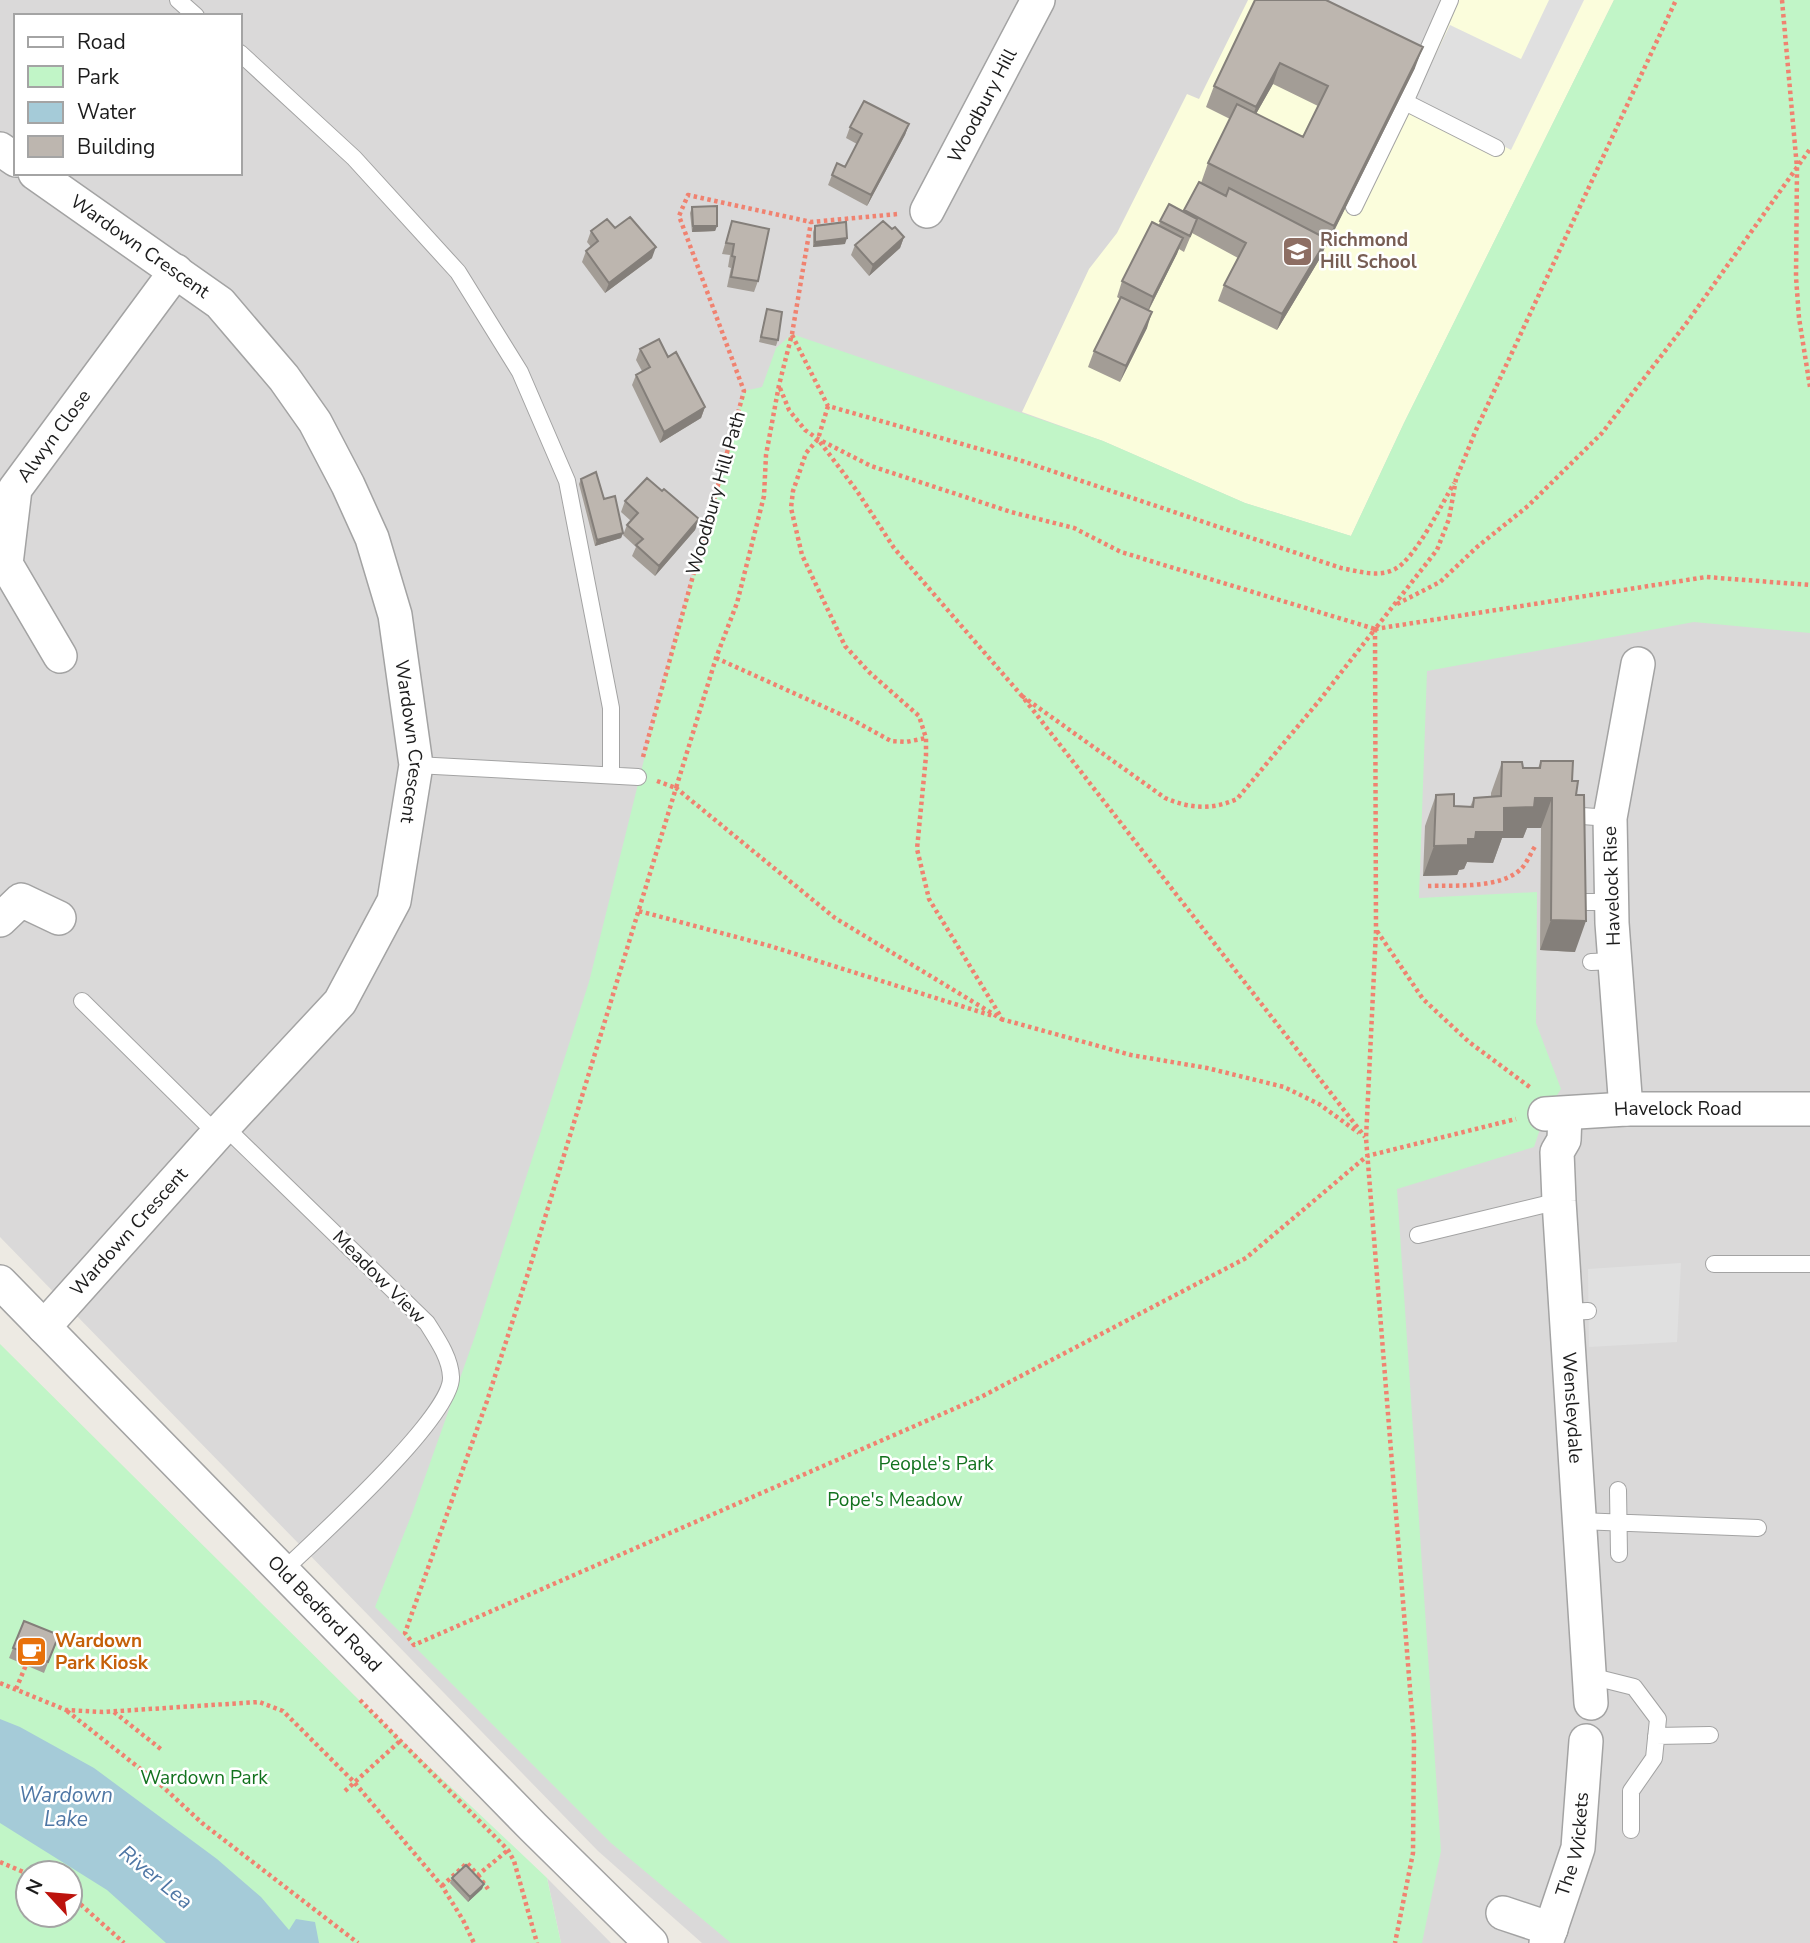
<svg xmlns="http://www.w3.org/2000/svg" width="1810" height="1943" viewBox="0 0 1810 1943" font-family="'Nunito Sans',sans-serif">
	<rect width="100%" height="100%" fill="#edeae3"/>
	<path fill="#dad9d9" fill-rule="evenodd" d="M0,0H1810V1943H702L598,1851L0,1237ZM16,16H240V173H16Z
		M547,1878L611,1943H561Z"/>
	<path fill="#fbfddc" d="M1248,0H1304L1417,55L1441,0H1614L1404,423L1351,536L1245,503L1103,441L1022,412L1089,269L1117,233L1187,94L1199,99Z"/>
	<path fill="#c1f5c7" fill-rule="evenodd" d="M1614,0H1810V633L1694,622L1427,671L1419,898L1537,892L1536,1023L1561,1089L1545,1114L1534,1147L1397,1189L1441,1851L1422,1943H731L611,1843L375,1607L413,1511L475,1336L589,982L664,679L744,391L762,387L776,348L792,334L1103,441L1245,503L1351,536L1404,423Z
		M0,1344L359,1700L547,1878L561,1943H0ZM28,1873H70V1915H28Z"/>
	<path fill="#e0e0e0" d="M1549,0H1584L1511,150L1414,99L1450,25L1521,59Z
		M1681,1263L1677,1342L1589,1347L1588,1269Z"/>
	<path fill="#a5cbd8" d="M0,1719L20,1727L94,1768L217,1859L261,1897L289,1930L296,1919L315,1922L319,1943H166L107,1890L0,1823Z"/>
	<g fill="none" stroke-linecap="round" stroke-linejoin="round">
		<defs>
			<path id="service" d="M178,0L196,16
				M1450,0L1405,102L1496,148
				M240,53L354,158L458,272L520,372L567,481L611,708V775
				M1354,207L1405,102
				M416,765L638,777
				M1582,816L1610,818
				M1577,902H1611
				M1591,962L1615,961
				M82,1001L217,1134
				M224,1126L427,1323C437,1339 450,1357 451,1377C453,1416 315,1540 283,1571
				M1418,1235L1559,1201
				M1714,1264H1810
				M1566,1312L1588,1311
				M1618,1490L1619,1554
				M1579,1521L1758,1528
				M1590,1676L1634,1687L1658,1719L1654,1758L1631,1791V1830
				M1656,1736L1710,1735"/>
			<g id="minor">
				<path d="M0,149L16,160"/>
				<path id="s1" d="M35,173L220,303L284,378L315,422L348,485L372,538L395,615L416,765L394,901L340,1002L217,1134L44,1327"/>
				<path id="s2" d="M927,211L1038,0"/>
				<path id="s3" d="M60,656L6,564L15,489L176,271"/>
				<path d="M0,920L21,900L59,918"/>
				<path d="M1626,1109L1612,923L1610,818L1638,664"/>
				<path id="s4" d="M1545,1114L1626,1109H1810"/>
				<path id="s5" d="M1565,1114L1564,1140L1557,1152L1559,1201L1591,1703"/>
				<path id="s6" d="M0,1282L533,1827L651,1943"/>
				<path d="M1503,1913L1551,1929"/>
				<path id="s7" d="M1546,1943L1578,1848L1586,1741"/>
			</g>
		</defs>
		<use href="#service" stroke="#a3a3a3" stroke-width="18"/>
		<use href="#minor" stroke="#a3a3a3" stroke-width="36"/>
		<path stroke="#f08270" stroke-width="4.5" stroke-dasharray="3.5 3.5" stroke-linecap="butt" d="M1782,0L1797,168L1796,277L1799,318L1810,387
			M792,335L828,406L1022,461L1341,568C1358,571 1378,578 1395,569C1415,559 1442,504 1454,483
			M780,388L789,410L805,430L818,439L871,466L1011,512L1074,528L1121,552L1375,629L1437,550L1449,519L1456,479L1476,430L1676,0
			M828,406L818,439L806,453L793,491L791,508L802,555L845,646L869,672L919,716L926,738V756L917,849L929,899L1001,1017
			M820,442L857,491L894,548L1022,696L1365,1137
			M1397,604L1440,582L1477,547L1528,506L1602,433L1688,321L1810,149
			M1375,629L1376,931L1366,1138L1414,1739L1413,1853L1395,1943
			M716,658L851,719L891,741L906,742L926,738
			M1022,696L1165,798C1191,809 1212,810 1237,799L1319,701L1375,629L1706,577L1810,585
			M643,757L744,391L679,216L688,195L811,222L898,214
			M657,781L676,788L716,658L737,603L764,496L766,455L779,385L792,334L811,222
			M1428,886C1455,885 1500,889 1521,869C1527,863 1531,852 1536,845
			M639,911L770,946L993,1016
			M1377,931L1423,999L1469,1042L1531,1088
			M1001,1019L1131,1055L1207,1068L1284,1087L1319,1104L1359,1133
			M1003,1020L835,918L676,788L529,1270L487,1401L405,1633L414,1645L981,1397L1246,1258L1367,1156L1516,1119
			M0,1683L66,1710L103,1712L259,1702L283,1711L354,1782L442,1886L463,1920L474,1943
			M16,1689L26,1665
			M360,1700L508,1850L514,1861L537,1943
			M67,1711L162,1786L202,1823L358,1943
			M114,1712L162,1750
			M345,1791L400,1741
			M0,1862L28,1874
			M478,1875L488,1889
			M442,1886L467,1863L478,1875L508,1850
			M70,1895L124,1943"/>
		<use href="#service" stroke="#fff" stroke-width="16"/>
		<use href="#minor" stroke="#fff" stroke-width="33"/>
	</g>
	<path fill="#a39d96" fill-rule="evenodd" d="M1255,0L1415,68L1326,247H1325L1322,255L1277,330L1218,301L1224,285L1238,258L1192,233L1184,252L1179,249L1149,310L1147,328L1120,382L1088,367L1094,351L1120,299L1117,297L1122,281L1159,225L1160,221L1183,211L1199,182L1201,183L1208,163L1230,119L1206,107L1214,86ZM1273,84L1318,106L1303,137L1256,114Z
		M909,124L905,135L867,206L828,185L832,175L845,167L857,144L846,138L850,127Z
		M692,207L717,226L715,231L692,232L690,213Z
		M732,221L758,281L754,292L727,287L731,268L728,267L730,255L722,254Z
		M815,226L845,244L813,247V232Z
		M615,228L652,258L605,293L582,262L586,251L591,247L587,242L591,231Z
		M892,229L904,237L900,248L869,276L851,255L855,245Z
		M767,309L778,340L776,346L759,342Z
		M640,349L668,357L705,407L701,418L660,443L632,385L636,375L642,371L636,360Z
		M581,479L623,533L621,538L595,546L579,484Z
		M662,491L699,519L695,530L655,576L632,556L636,547L623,535L627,525L631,521L621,512L625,501Z
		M1541,761L1572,781L1576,795L1575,952L1540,950L1541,828H1527L1523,838H1502L1493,863L1467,862L1464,869L1459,870L1457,875L1423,876L1425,826L1436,795L1454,806L1470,807L1474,798L1491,797V793L1502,762L1523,768H1538Z
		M59,1635L44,1673L9,1658L13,1648Z
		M452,1878L484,1884L482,1889L468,1902L450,1883Z"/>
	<path fill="#847f7a" d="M1423,47L1415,68L1326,247L1334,226Z
		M1280,63L1273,84L1248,128L1256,107Z
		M909,124L905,135L867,206L871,195Z
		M693,226H717L715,231L692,232Z
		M904,237L900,248L869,276L873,265Z
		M847,238L845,244L813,247L815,242Z
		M1183,238L1177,254L1147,313L1153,297Z
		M1327,239L1322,255L1277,330L1282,314Z
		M656,247L652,258L605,293L609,283Z
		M1152,312L1147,328L1120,382L1126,366Z
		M705,407L701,418L660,443L664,432Z
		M699,519L695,530L655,576L659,566Z
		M623,533L621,538L595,546L597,540Z
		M1535,798H1552L1541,828H1527L1523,838H1502L1493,863L1467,862L1464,869L1459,870L1457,875L1423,876L1434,846L1468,839L1504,808Z
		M1551,920L1586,921L1575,952L1540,950Z
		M484,1884L482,1889L468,1902L470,1897Z"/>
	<path fill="#bdb6af" stroke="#847f7a" stroke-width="2" d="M1255,0H1326L1423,47L1334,226L1208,163L1237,104L1303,137L1328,86L1280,63L1256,107L1214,86Z
		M864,101L909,124L871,195L832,175L837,163L845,167L862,134L850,127Z
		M1199,182L1226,196L1229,188L1327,239L1282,314L1224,285L1246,243L1184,210Z
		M1169,204L1197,219L1190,236L1160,221Z
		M717,206V226H693L692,207Z
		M630,217L656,247L609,283L586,251L598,241L591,231L607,219L615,228Z
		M732,221L769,229L758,281L731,277L735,257L732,256L734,244L726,243Z
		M883,221L892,229L895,227L904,237L873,265L855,245Z
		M846,222L847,238L815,242V226Z
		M1152,222L1183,238L1153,297L1122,281Z
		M1121,297L1152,312L1126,366L1094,351Z
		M767,309L782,312L778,340L761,337Z
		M659,339L668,357L676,352L705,407L664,432L636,375L650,367L640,349Z
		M596,472L604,499L615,496L623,533L597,540L581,479Z
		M647,478L662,491L664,489L699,519L659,566L636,545L643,539L627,525L638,513L625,501Z
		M1541,761H1573L1572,781H1578L1576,795H1584L1586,921L1551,920L1552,798H1535L1534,807L1504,808V832H1476L1475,839H1468V845L1434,846L1436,795L1454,794V806L1473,807L1474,798L1501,796L1502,762H1522L1523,768H1540Z
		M24,1621L59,1635L48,1662L13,1648Z
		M466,1865L484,1884L470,1897L452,1878Z"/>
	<defs>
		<symbol id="school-square" viewBox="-11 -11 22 22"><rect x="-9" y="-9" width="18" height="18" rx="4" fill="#8d6e63" stroke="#fff"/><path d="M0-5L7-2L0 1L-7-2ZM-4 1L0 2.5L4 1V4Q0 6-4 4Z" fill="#fff"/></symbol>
		<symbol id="cafe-square" viewBox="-11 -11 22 22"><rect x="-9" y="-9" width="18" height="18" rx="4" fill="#e8710a" stroke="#fff"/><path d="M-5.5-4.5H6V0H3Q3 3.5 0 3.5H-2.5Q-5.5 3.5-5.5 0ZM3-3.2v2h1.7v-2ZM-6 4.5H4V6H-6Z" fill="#fff"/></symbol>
	</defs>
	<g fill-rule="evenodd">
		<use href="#school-square" x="1280" y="234" width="35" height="35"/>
		<use href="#cafe-square" x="14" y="1634" width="35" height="35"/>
	</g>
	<g text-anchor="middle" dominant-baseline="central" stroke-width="5" stroke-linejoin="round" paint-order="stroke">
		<g font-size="19" fill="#1c1c1c" stroke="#fff">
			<text stroke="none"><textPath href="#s2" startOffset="119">Woodbury Hill</textPath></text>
			<text stroke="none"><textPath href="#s1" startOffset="128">Wardown Crescent</textPath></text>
			<text stroke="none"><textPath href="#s3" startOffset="248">Alwyn Close</textPath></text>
			<text transform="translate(716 493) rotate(-74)">Woodbury Hill Path</text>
			<text stroke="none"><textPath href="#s1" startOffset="716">Wardown Crescent</textPath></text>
			<text transform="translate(1612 886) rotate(-92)">Havelock Rise</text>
			<text stroke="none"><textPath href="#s4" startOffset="133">Havelock Road</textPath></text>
			<text transform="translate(129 1232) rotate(-48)">Wardown Crescent</text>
			<text transform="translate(379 1277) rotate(45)">Meadow View</text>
			<text stroke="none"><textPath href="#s5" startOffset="296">Wensleydale</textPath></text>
			<text stroke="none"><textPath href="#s6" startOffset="464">Old Bedford Road</textPath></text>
			<text stroke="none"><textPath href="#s7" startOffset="103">The Wickets</textPath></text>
		</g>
		<g font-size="19" font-weight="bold" fill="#785e54" stroke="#fff" text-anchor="start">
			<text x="1320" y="240">Richmond<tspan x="1320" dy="22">Hill School</tspan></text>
		</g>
		<g font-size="19" fill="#12721e" stroke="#fff">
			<text x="936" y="1464">People's Park</text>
			<text x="895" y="1500">Pope's Meadow</text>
			<text x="204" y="1778">Wardown Park</text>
		</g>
		<g font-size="19" font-weight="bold" fill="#c56008" stroke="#fff" text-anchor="start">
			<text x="55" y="1641">Wardown<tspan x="55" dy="22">Park Kiosk</tspan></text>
		</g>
		<g font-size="21" font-style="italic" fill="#4f77a5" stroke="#fff">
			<text x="66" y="1795">Wardown<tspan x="66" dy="24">Lake</tspan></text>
			<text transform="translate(156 1877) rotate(39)">River Lea</text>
		</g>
	</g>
	<rect x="14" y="14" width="228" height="161" fill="#ffffff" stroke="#a4a4a4" stroke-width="2"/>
	<rect x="28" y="37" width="35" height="10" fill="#ffffff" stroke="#a4a4a4" stroke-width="2"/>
	<text x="77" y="49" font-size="21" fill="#1c1c1c">Road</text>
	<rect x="28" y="66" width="35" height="21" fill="#c1f5c7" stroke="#a4a4a4" stroke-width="2"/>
	<text x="77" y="84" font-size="21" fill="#1c1c1c">Park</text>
	<rect x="28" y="102" width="35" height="21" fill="#a5cbd8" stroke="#a4a4a4" stroke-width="2"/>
	<text x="77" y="119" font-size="21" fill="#1c1c1c">Water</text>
	<rect x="28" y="136" width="35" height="21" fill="#bdb6af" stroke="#a4a4a4" stroke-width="2"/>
	<text x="77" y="154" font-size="21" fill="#1c1c1c">Building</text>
	<g transform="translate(49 1894) rotate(296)"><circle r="33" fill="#ffffff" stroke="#a4a4a4" stroke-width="2"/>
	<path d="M0-5L12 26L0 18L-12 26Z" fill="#bc130d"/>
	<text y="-10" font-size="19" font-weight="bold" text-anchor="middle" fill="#1c1c1c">N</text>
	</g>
</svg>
